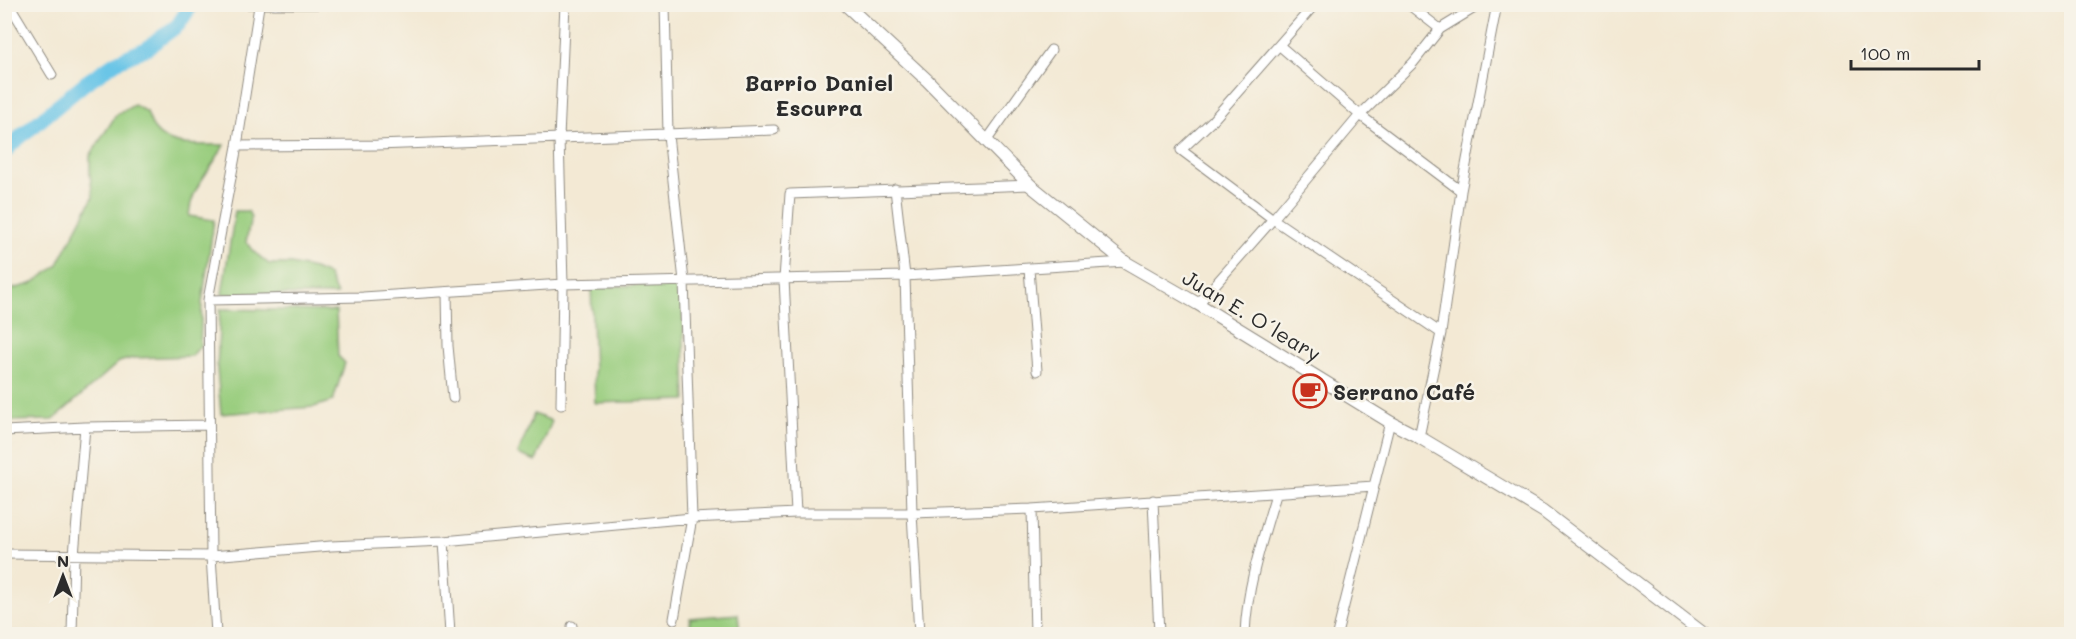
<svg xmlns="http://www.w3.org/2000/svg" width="2076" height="639" viewBox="0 0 2076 639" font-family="Mali,sans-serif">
	<rect width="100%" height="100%" fill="#f7f3e8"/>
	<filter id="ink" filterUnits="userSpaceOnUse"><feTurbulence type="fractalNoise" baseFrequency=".0167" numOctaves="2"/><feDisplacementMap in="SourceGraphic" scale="12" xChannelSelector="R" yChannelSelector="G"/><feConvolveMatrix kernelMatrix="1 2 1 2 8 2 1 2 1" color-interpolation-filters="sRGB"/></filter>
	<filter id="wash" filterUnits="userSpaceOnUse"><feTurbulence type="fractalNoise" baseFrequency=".008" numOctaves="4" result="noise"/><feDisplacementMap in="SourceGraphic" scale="24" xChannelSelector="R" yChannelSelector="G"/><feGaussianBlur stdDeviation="1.35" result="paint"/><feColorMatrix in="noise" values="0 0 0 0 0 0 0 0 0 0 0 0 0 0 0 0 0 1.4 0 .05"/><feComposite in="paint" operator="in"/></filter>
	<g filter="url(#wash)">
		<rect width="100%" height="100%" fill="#f3e9d4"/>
		<path fill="#99cd7e" stroke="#627c54" stroke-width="1.5" d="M134,105L147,112C149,118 151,125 155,130C170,149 201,144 224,145C211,171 191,186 189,216L214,220L202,303L200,346L192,356L133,358L119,362L53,420L5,421V291L31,284L57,266L93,197L90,175V156L116,115Z
			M235,211H248L251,217L246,242L253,251L269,264H291L314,269L328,275L337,295L222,294Z
			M682,284L686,400L595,403L591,287Z
			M220,309L336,311L338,356L345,363L333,401L314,407L221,414L217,369Z
			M534,414L552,421L536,461L518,454Z
			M738,614L740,634H691L690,618Z"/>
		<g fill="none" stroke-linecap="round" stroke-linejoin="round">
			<path stroke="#69c5e7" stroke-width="15" d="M4,153L13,143L85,83L116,62L147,48L178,25L192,4"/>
		</g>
	</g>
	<g filter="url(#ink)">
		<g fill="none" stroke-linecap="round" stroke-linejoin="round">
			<defs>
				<path id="minor" d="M9,4L52,75
					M231,4H338
					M665,4L668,135L684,281L692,518L674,619
					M1315,4L1213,120L1181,150L1273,219L1441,333
					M1408,4L1440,29
					M1280,46L1360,115L1461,191
					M987,140L1051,50
					M237,146L377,145L774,130
					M895,189L905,276L912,513L919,634
					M1029,269L1037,371
					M447,292L448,346L453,398
					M208,300L363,297L563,284L905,276L1125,262
					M1198,304L1273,219L1360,115L1413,63L1440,29L1481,4
					M561,405L563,284L559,138L565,4
					M4,431L85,427L208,425
					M1419,437L1441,333L1461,191L1497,4
					M1153,500L1159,634
					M1032,509L1035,634
					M796,513L784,279L790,194L1030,185
					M444,541L450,634
					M4,554L211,556L331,546L444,541L692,518L796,513H912L1032,509L1374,486
					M72,634L74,555L85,427
					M216,634L211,556L208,300L237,146L259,6
					M572,634V626
					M1245,634C1247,585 1262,541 1276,494
					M1337,634L1390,422"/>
				<path id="tertiary" d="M845,4L927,80L1030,185L1125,262L1198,304L1390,422L1419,437L1543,511L1704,634"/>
			</defs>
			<use href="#minor" stroke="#8f8a80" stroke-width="11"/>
			<use href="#tertiary" stroke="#8f8a80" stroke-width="14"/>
			<use href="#minor" stroke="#fff" stroke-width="9"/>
			<use href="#tertiary" stroke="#fff" stroke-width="12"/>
		</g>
	</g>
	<defs>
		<symbol id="cafe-ring" viewBox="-11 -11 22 22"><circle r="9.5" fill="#f7f3e8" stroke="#c8321e" stroke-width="1.5"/><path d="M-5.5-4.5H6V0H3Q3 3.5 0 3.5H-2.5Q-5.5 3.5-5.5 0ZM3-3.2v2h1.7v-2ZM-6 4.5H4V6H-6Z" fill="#c8321e"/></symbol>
	</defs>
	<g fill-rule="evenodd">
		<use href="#cafe-ring" x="1291" y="372" width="38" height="38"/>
	</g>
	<g text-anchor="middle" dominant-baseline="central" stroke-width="5" stroke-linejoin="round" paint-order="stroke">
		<g font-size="21" fill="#2b2b2b" stroke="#f7f3e8">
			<text transform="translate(1252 315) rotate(31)">Juan E. O´leary</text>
		</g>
		<g font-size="21" font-weight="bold" fill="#2b2b2b" stroke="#f7f3e8" text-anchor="start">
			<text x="1333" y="391">Serrano Café</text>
		</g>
		<g font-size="22" font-weight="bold" fill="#2b2b2b" stroke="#f7f3e8">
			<text x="819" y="82">Barrio Daniel<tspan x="819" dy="25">Escurra</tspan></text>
		</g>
	</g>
	<rect width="2076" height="639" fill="none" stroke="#f7f3e8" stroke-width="24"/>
	<g transform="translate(63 576)" stroke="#f7f3e8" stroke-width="4.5" paint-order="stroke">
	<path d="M0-4.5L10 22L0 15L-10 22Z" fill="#2b2b2b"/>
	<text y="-9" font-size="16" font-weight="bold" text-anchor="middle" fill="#2b2b2b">N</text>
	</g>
	<path d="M1851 60v9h128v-9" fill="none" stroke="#2b2b2b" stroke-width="3"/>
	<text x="1860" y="60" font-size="18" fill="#2b2b2b" stroke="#f7f3e8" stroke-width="4.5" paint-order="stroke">100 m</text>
</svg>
